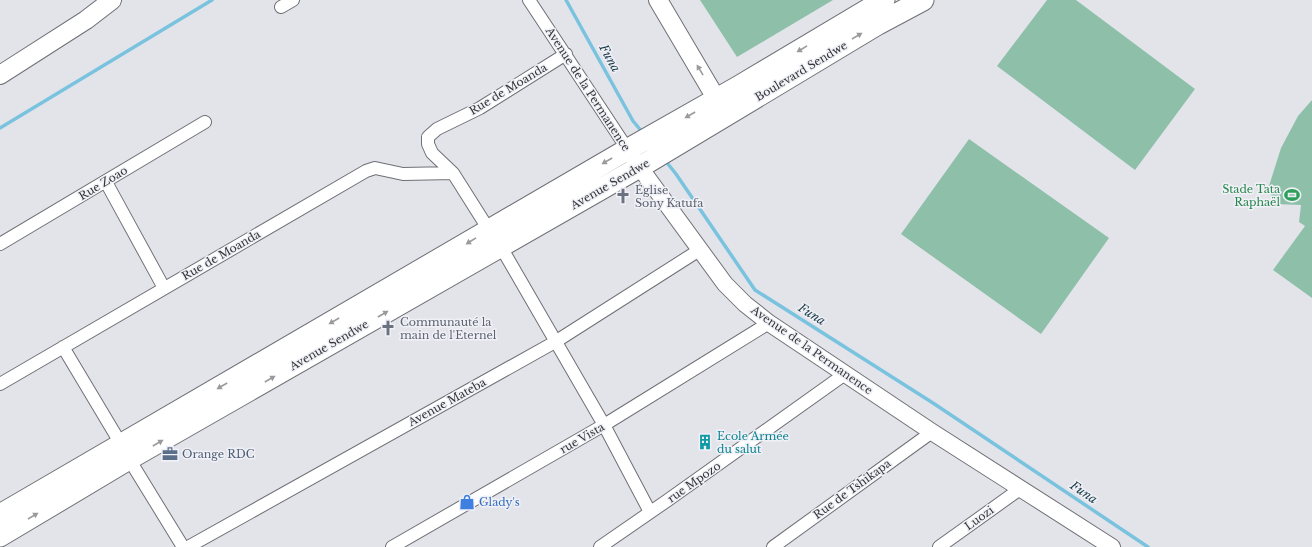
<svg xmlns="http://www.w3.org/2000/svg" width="1312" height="547" viewBox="0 0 1312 547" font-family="'Libre Baskerville',serif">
	<rect width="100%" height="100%" fill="#e3e4ea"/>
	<path fill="#8ec0a9" d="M700,0H833L737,57Z
		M1047,0H1076L1195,89L1135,170L997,66Z
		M1312,100V298L1273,270L1305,226L1299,222L1301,205L1274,204L1269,186L1281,148L1298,116Z
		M969,139L1109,238L1041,334L901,234Z"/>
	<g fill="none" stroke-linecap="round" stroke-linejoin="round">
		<path stroke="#7ac3df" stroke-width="3.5" d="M566,0L633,121L643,133
			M0,128L212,0
			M664,159L676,174L755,290L933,403L1148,547"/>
		<defs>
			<path id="minor" d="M529,0L628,150
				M281,7L293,0
				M106,182L164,288
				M489,230L453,173L432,153L428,144V137L437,129L480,108L566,54
				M0,244L205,122
				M501,247L604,425L650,512
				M63,347L121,444
				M0,384L366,171L375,168L403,174L453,173
				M129,459L183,547
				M188,547L555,342L701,249
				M392,547L604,425L769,323
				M600,547L668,500L845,374
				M773,547L932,432
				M939,547L1020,489"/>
			<path id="tertiary" d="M633,158L725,284L745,304L769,323L932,432L1112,547"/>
			<path id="secondary" d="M658,0L723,110
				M0,75L86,20L112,0"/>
			<path id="trunk" d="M0,515L618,155L738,87L884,0
				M0,536L129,459L650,161L878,24L923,0"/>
		</defs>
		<use href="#minor" stroke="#6f7075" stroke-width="14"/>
		<use href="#tertiary" stroke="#6f7075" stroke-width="18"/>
		<use href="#secondary" stroke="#6f7075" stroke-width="20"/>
		<use href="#trunk" stroke="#6f7075" stroke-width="23"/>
		<use href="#minor" stroke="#fff" stroke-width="12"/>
		<use href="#tertiary" stroke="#fff" stroke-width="16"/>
		<use href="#secondary" stroke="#fff" stroke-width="18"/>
		<use href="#trunk" stroke="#fff" stroke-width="21"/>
	</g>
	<defs><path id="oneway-solid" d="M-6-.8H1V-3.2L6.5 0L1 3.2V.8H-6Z"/></defs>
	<g fill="#9a9a9c">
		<use href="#oneway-solid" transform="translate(857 36) rotate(-31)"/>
		<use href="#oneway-solid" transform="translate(802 49) rotate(149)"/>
		<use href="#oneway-solid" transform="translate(700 70) rotate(-121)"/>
		<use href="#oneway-solid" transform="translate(690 115) rotate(150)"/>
		<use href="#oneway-solid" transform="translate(607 161) rotate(150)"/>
		<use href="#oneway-solid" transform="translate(471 241) rotate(148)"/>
		<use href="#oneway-solid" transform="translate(383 314) rotate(-30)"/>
		<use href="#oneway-solid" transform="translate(334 321) rotate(150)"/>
		<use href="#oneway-solid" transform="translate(270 379) rotate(-30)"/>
		<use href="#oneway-solid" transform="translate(222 386) rotate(150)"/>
		<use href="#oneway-solid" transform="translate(158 443) rotate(-30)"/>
		<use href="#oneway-solid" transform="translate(33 516) rotate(-31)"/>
	</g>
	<defs>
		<symbol id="stadium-bare" viewBox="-9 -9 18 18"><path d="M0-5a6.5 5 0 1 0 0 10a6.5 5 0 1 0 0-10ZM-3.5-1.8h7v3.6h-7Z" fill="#2e9e5b" stroke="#f0f1f7" stroke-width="2.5" paint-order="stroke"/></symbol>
		<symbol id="church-bare" viewBox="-9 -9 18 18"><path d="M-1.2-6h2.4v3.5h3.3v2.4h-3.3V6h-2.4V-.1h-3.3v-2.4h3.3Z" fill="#6b7280" stroke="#f0f1f7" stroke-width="2.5" paint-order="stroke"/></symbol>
		<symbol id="building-bare" viewBox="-9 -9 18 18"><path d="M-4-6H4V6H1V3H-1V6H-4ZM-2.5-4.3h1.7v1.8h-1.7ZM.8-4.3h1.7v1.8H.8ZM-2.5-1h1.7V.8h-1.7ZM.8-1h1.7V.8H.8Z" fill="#0f9aa8" stroke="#f0f1f7" stroke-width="2.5" paint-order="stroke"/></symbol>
		<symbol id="office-bare" viewBox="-9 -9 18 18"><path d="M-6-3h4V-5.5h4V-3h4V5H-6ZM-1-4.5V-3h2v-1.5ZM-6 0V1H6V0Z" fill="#5c6f8a" stroke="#f0f1f7" stroke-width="2.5" paint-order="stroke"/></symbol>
		<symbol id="shop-bare" viewBox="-9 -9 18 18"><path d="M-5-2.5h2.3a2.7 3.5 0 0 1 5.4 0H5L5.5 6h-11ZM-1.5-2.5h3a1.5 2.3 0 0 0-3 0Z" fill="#3f7fe0" stroke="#f0f1f7" stroke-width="2.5" paint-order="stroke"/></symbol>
	</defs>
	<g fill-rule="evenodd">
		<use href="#stadium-bare" x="1281" y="184" width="22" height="22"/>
		<use href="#church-bare" x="612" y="185" width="22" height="22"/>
		<use href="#church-bare" x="377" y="317" width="22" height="22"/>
		<use href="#building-bare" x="694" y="431" width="22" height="22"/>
		<use href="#office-bare" x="159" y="443" width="22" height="22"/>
		<use href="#shop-bare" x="456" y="491" width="22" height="22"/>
	</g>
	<g text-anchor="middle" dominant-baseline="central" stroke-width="3" stroke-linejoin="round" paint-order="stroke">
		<g font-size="11" fill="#363638" stroke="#f0f1f7">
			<text transform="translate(801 71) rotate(-31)">Boulevard Sendwe</text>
			<text transform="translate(508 89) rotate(-31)">Rue de Moanda</text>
			<text transform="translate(588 89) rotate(57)">Avenue de la Permanence</text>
			<text transform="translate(103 183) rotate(-31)">Rue Zoao</text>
			<text transform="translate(610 184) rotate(-30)">Avenue Sendwe</text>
			<text transform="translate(221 255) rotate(-30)">Rue de Moanda</text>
			<text transform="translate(329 345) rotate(-30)">Avenue Sendwe</text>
			<text transform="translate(812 350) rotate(35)">Avenue de la Permanence</text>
			<text transform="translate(447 402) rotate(-29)">Avenue Mateba</text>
			<text transform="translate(582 438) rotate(-30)">rue Vista</text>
			<text transform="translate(694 482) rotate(-35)">rue Mpozo</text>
			<text transform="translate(852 489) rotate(-36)">Rue de Tshikapa</text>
			<text transform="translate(979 518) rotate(-36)">Luozi</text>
		</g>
		<g font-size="11" fill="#27864d" stroke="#f0f1f7" text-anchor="end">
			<text x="1280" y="189">Stade Tata<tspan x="1280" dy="13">Raphaël</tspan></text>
		</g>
		<g font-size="11" fill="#5b616d" stroke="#f0f1f7" text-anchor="start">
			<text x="635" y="190">Église<tspan x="635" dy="13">Sony Katufa</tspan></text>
			<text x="400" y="322">Communauté la<tspan x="400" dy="13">main de l'Eternel</tspan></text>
		</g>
		<g font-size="11" fill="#0d838f" stroke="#f0f1f7" text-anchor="start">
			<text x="717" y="436">Ecole Armée<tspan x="717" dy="13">du salut</tspan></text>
		</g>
		<g font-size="11" fill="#4e5e75" stroke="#f0f1f7" text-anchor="start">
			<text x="182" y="454">Orange RDC</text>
		</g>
		<g font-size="11" fill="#366cbe" stroke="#f0f1f7" text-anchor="start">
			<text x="479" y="502">Glady's</text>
		</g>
		<g font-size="12" font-style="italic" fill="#173a46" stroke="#f0f1f7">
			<text transform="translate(610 58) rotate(61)">Funa</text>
			<text transform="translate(812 314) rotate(32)">Funa</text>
			<text transform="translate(1084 492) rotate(34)">Funa</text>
		</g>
	</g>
</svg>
